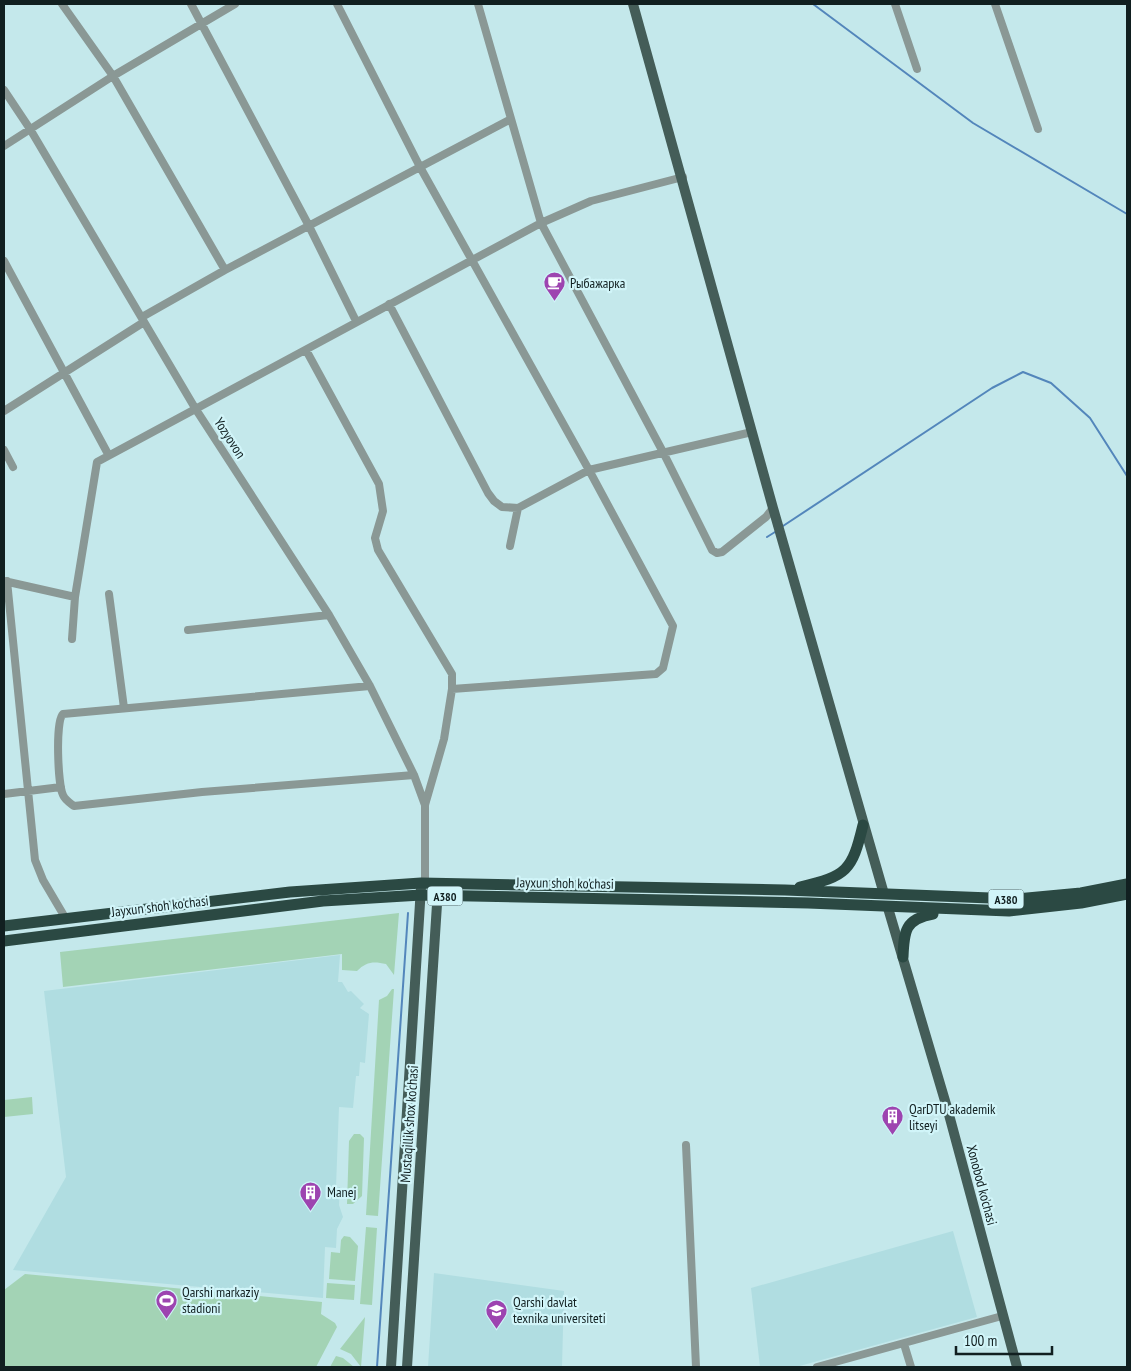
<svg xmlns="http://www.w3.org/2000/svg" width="1131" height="1371" viewBox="0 0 1131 1371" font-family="'PT Sans Narrow',sans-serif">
	<rect width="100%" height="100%" fill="#c4e8eb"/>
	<path fill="#b0dde1" d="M340,955L338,982H342L348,992L351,991L364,1004L360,1008L369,1014L365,1063L360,1062L359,1076H356L353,1108L339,1107L336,1187H340L339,1205L343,1217L337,1229L336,1248L325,1247L323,1298L13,1270L66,1177L44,991Z
		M953,1231L977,1317L796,1367H760L751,1288Z
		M434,1273L564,1291L562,1367H428Z"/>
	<path fill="#a3d3b5" d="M399,913L394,975L386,964C373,961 366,962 357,971L342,970V954L63,987L60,952Z
		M392,989H394L378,1216L366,1215L379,1000L387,996Z
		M32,1097L33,1114L4,1117V1100Z
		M354,1134H360L364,1138L362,1196L353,1204H347L349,1141Z
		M366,1227L377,1228L372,1305L360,1304Z
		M344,1236L350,1237L358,1246L355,1281L329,1279L331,1252L340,1253L341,1240Z
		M25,1274L322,1302L321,1314L335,1323L337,1327L316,1367H4V1290Z
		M327,1283L355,1285L354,1300L326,1298Z
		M365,1317L361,1367L351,1354L340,1349Z
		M336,1356L343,1358L354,1367H330Z"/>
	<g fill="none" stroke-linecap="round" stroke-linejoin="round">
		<path stroke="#5386bb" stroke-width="2" d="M813,4L973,123L1127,214
			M783,526L992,388L1023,372L1051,383L1090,418L1127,476
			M767,537L775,532
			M377,1367L408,913"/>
		<path stroke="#8a9895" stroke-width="8" d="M62,4L113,76L225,270
			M191,4L309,226L356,321
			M337,4L420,167L589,470L673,626L663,668L656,674L452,689
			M478,4L541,223L663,452L712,550L717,553L722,552L766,517L773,508
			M895,4L917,69
			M995,4L1038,129
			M4,90L30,129L195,408L329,615L370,686L414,775L425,805
			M4,146L113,76L235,4
			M4,261L108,454
			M389,304L488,493L494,501L502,507L518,508L589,470L752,432
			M142,317L225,270L511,119
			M306,350L379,484L383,511L375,538L378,550L452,674V689L444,739L425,805V883
			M4,411L144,322
			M4,450L13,467
			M510,546L518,508
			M4,581L75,597
			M7,581L35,860L43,880L66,919
			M109,594L124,708
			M188,630L329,615
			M72,639L75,597L97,462L541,223L591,201L683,177
			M370,686L63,714C55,721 58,785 63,795C65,800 70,803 74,806L202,792L414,775
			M4,794L61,787
			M686,1145L696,1367
			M904,1344L911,1367
			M817,1367L1002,1316"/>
		<path stroke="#445d58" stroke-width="10" d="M633,4L773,508L884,894
			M888,908L948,1111L1017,1367
			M391,1367L421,887
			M407,1367L438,889"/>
		<path stroke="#2b4943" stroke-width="11" d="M800,887C847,876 852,871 863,825
			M4,926L290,892L421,883L785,890L1016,899L1081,893L1127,884
			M4,941L323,901L421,895L808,903L1009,911L1081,903L1127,894
			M903,957C904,931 905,919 933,914"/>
	</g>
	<defs>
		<symbol id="cafe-pin" viewBox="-11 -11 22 30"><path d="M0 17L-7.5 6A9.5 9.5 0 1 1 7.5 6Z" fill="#9d44b0" stroke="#d1f5f9"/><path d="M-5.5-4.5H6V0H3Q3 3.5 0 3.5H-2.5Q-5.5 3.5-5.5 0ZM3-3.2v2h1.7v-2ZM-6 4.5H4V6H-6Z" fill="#fff"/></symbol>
		<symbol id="building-pin" viewBox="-11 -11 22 30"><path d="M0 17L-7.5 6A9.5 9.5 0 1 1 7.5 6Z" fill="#9d44b0" stroke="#d1f5f9"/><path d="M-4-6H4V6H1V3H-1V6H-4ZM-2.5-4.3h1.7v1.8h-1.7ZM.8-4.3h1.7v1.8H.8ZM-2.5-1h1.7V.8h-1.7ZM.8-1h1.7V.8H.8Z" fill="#fff"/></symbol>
		<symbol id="stadium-pin" viewBox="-11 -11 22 30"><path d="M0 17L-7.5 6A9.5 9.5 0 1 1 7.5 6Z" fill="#9d44b0" stroke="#d1f5f9"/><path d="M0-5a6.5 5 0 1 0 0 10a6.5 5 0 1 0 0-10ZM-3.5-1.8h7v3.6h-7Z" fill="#fff"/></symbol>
		<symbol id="university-pin" viewBox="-11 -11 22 30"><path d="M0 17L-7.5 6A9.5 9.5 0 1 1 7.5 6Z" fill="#9d44b0" stroke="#d1f5f9"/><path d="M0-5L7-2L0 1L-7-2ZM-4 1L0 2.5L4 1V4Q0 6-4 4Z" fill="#fff"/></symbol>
	</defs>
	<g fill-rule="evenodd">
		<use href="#cafe-pin" x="542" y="270" width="25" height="34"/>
		<use href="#building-pin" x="880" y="1104" width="25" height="34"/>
		<use href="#building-pin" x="298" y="1180" width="25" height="34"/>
		<use href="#stadium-pin" x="154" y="1288" width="25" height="34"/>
		<use href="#university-pin" x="484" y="1298" width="25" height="34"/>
	</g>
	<g text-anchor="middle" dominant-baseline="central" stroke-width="4.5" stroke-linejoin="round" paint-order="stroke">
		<g fill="#d1f5f9" stroke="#4b5f61" stroke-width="1">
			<rect x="427.5" y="886.5" width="35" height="19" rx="4"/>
			<rect x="988.5" y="889.5" width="35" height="19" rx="4"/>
		</g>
		<g font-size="12" font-weight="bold" fill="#111f20">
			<text x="445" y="896">A380</text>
			<text x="1006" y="899">A380</text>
		</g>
		<g font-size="14" fill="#111f20" stroke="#d1f5f9" text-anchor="start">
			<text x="570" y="283">Рыбажарка</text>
			<text x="909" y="1109">QarDTU akademik<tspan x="909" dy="16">litseyi</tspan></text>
			<text x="327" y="1192">Manej</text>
			<text x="182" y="1292">Qarshi markaziy<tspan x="182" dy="16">stadioni</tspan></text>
			<text x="513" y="1302">Qarshi davlat<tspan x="513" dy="16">texnika universiteti</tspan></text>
		</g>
		<g font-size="14" fill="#111f20" stroke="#d1f5f9">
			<text transform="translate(230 438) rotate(57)">Yozyovon</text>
			<text transform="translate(565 883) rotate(1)">Jayxun shoh ko'chasi</text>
			<text transform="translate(160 906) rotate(-7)">Jayxun shoh ko'chasi</text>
			<text transform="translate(409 1124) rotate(-86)">Mustaqillik shox ko'chasi</text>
			<text transform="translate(982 1185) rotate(75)">Xonobod ko'chasi</text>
		</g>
	</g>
	<rect width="1131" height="1371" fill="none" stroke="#111f20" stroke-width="10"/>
	<path d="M956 1346v8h96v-8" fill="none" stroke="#111f20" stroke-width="2.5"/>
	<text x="964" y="1346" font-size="15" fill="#111f20" stroke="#d1f5f9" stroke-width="4" paint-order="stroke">100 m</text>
</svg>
